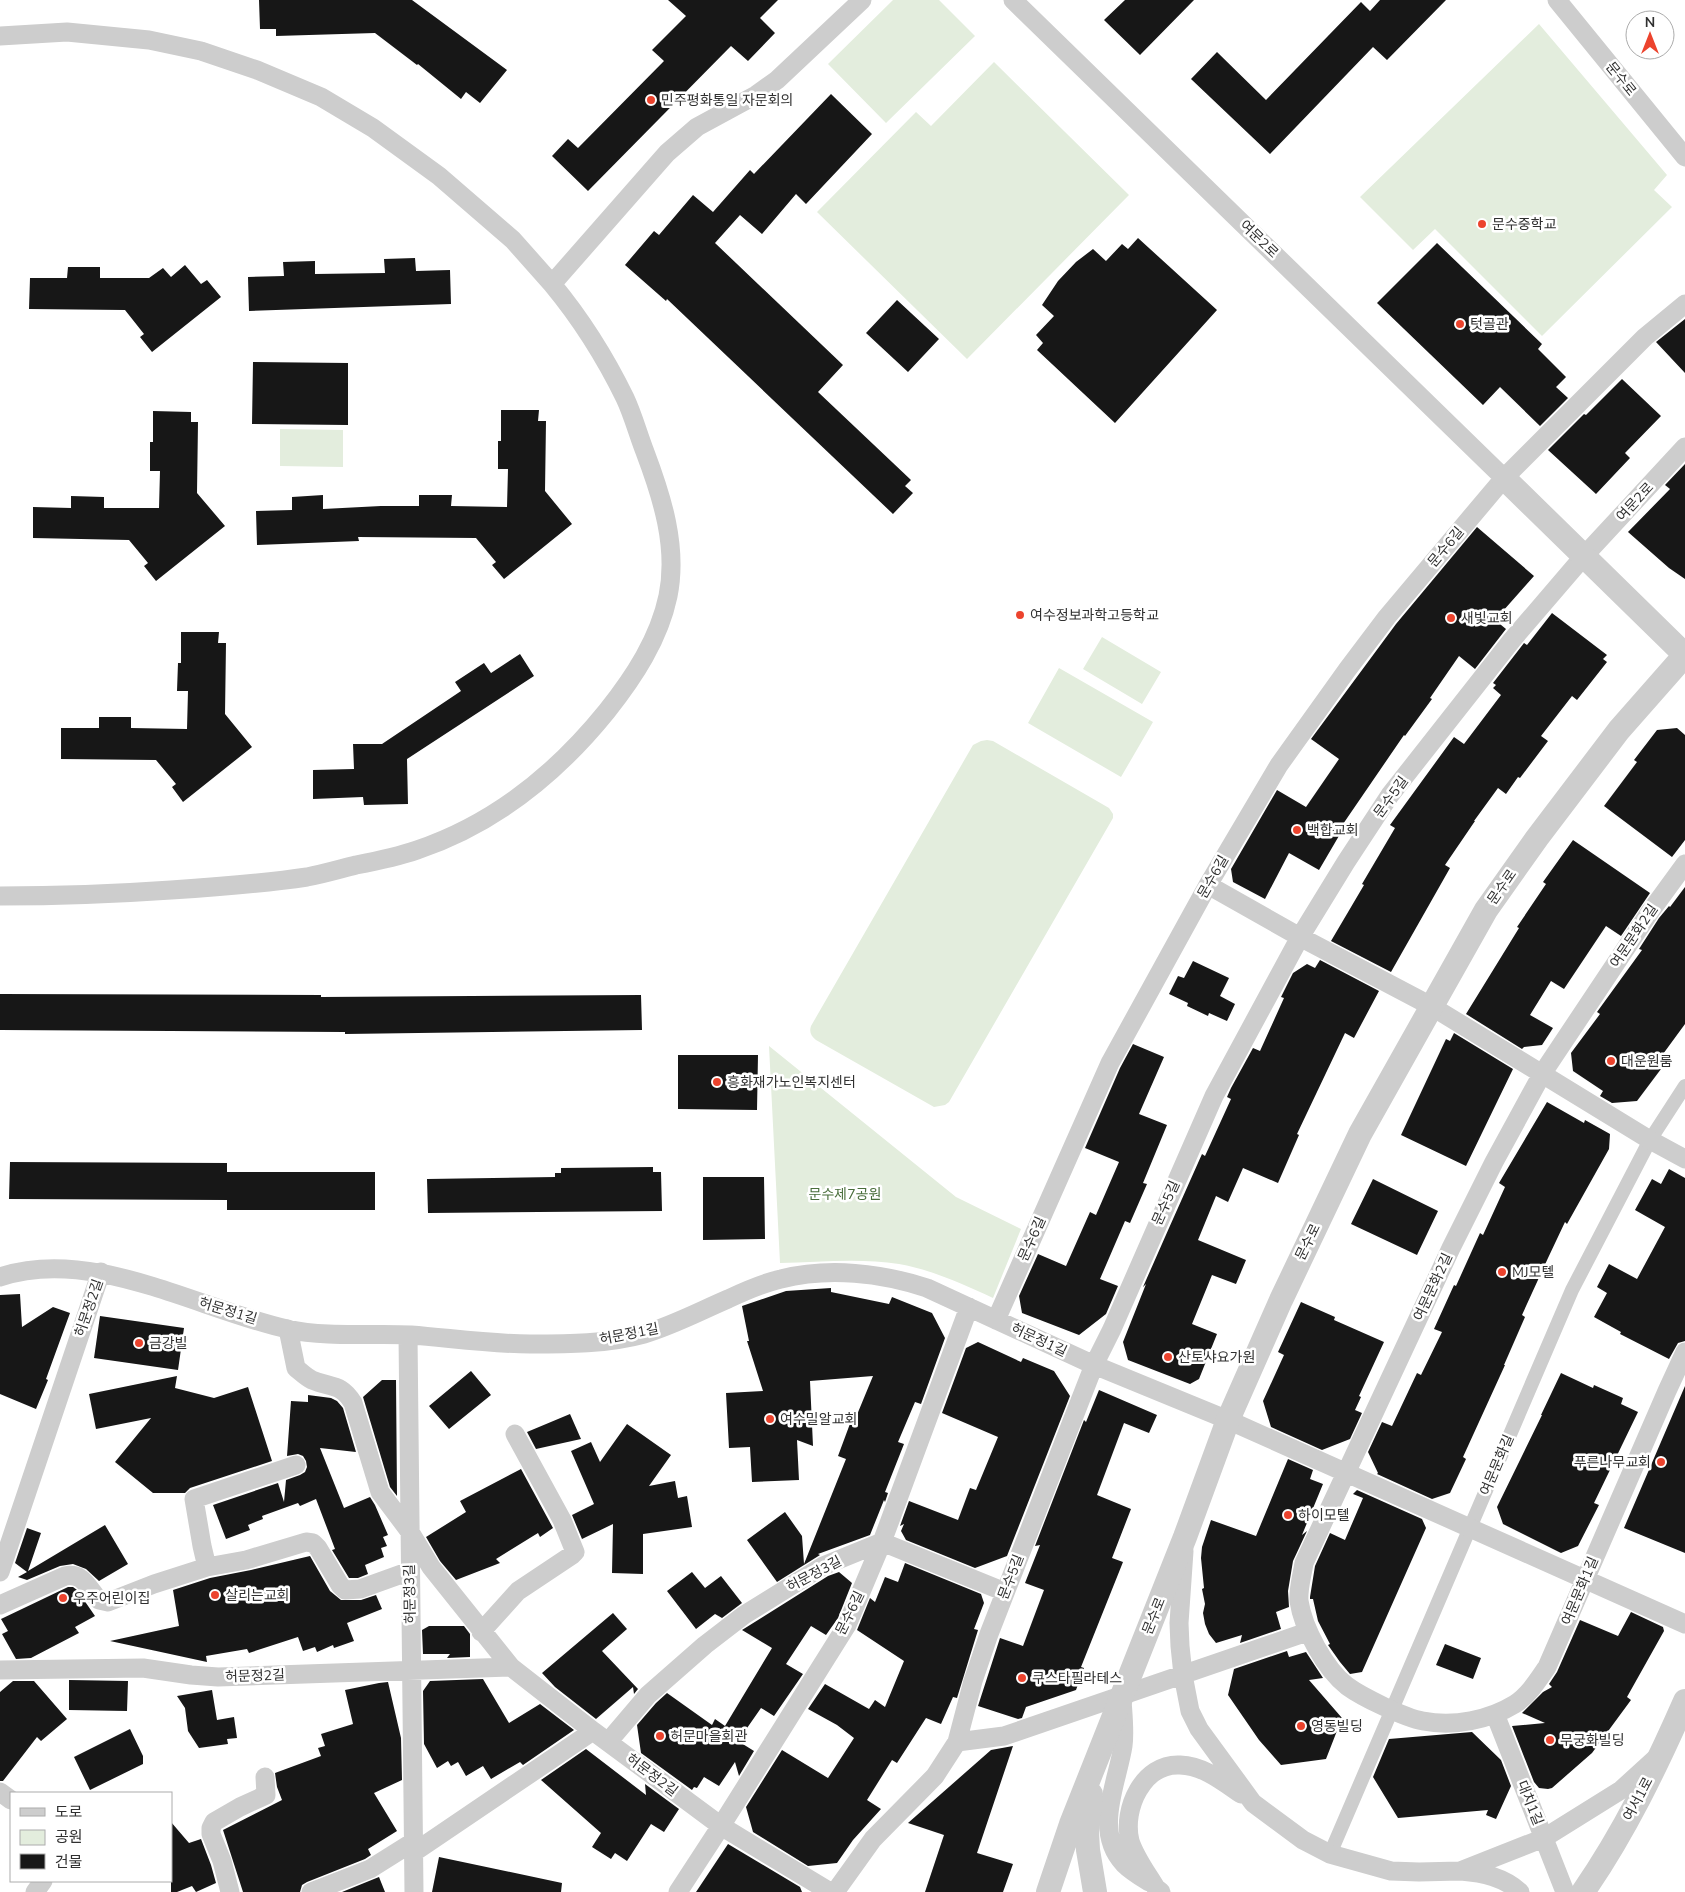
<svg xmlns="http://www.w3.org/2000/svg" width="1685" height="1892" viewBox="0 0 1685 1892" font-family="'Nunito Sans','Noto Sans KR',sans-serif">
	<rect width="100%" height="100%" fill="#fff"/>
	<path fill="#e3eddd" d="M893,0H939L975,36L886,123L828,64Z
		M1539,24L1667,175L1654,190L1672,207L1542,336L1435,229L1413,250L1360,197Z
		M994,62L1129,195L967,359L817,212L916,112L931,126Z
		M280,429L343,430V467L280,466Z
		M1102,637L1161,672L1142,704L1083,669Z
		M1059,668L1153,722L1121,777L1028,723Z
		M987,740L993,741L1109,808L1113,814V818L949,1102L945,1105L934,1107L816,1040C811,1036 809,1032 811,1026L973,745L981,741Z
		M769,1046L956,1197L1021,1229L993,1298C963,1284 932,1270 899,1264C861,1258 820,1262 780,1263Z"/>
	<path fill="#171717" d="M259,0H412L507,70L480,103L466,92L461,99L418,64L417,65L375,33L276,36V29H260Z
		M668,0H778L760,18L775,33L748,61L731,46L588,191L552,156L568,139L578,148L664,61L652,50L686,16Z
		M1125,0H1194L1140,55L1104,20Z
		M1380,0H1446L1387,60L1373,47L1270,154L1191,79L1217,52L1266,100L1361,2L1370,11Z
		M831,94L872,134L806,204L796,194L762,234L740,215L715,243L843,365L818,392L911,480L905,486L913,493L893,514L667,299L666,301L625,265L654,231L659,235L693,195L713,212L750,170L754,174Z
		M1138,238L1217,310L1115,423L1037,350L1043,343L1036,335L1054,316L1042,305L1058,281L1076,262L1093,249L1106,261L1122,244L1128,249Z
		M1437,243L1542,344L1538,349L1566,377L1556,387L1568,398L1540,426L1500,387L1483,405L1377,303Z
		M415,258L416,271L450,270L451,304L249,311L248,277L284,276L283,262L315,261V274L385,273L384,259Z
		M185,265L201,284L207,280L221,297L152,352L140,337L144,334L125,310L29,309L30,278H67L68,267H100V278H149L163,268L171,277Z
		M897,300L939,339L908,372L866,333Z
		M1685,319V373L1656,342Z
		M253,362L348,363V425L252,424Z
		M1622,379L1661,416L1625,453L1630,458L1596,494L1548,450L1584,414L1586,415Z
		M501,410H539L538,421H546L545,491L572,524L504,579L492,565L496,562L476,538L358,537L359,541L257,545L256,511L292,510V497L323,495V509L381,506H419V495H452L451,506L507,507L508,469H498V441H501Z
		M153,411L191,412V422H198L197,493L225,526L156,581L144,566L148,563L129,540L33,538V507L71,508V496L104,497V508H159L160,471H150V442H153Z
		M1685,464V579L1669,568L1628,532L1670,489L1665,485Z
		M1477,527L1534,576L1495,620L1506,629L1475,669L1459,656L1430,698L1432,699L1405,736L1404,735L1341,827L1343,829L1319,870L1289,853L1265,899L1233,882L1231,869L1277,790L1306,807L1339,759L1311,739L1396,624Z
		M1552,613L1607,655L1603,659L1607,662L1577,700L1572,696L1541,736L1548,741L1520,778L1518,777L1506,794L1498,788L1474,821H1475L1445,865L1450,868L1391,972L1331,941L1364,885L1362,884L1395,828L1390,825L1454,737L1464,744L1501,695L1493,688L1496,685L1493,683L1524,643L1527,645Z
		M181,632H219L218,643H226L225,714L252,747L183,802L172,787L176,784L156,760L61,759V728H99V717H131V728L187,729L188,691H177L178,663H181Z
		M520,654L534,676L407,759L408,804L364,805L363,797L313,799V770L354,769L353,744H382L461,691L455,682L484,663L491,673Z
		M1677,728L1685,735V840L1672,857L1604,806L1637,762L1634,760L1657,730Z
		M1573,840L1650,893L1621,936L1606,926L1564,989L1551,981L1530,1015L1553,1028L1542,1045L1524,1047L1522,1049L1466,1014L1519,928L1517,927L1546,884L1543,882Z
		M1685,887V1024L1655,1065L1661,1069L1637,1101L1612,1103L1600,1096L1603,1091L1573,1071L1571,1053L1600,1014L1597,1012L1642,950L1639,949L1659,918L1669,906L1670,907Z
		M1320,960L1379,991L1354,1038L1345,1033L1297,1134L1299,1135L1278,1183L1243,1168L1228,1202L1216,1196L1198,1240L1246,1260L1236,1284L1212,1275L1192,1324L1217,1334L1199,1379L1190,1384L1128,1360L1123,1342L1146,1284L1143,1287L1169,1228L1202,1154L1205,1156L1231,1099L1227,1097L1231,1088L1253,1048L1260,1051L1284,998L1281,997L1293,973L1307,964L1315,968Z
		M1193,961L1229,978L1220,996L1235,1004L1227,1021L1209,1013L1208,1016L1187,1006L1188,1003L1169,994L1178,976L1184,978Z
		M0,994L321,995V997L641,995L642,1030L345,1034V1032L0,1030Z
		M1454,1033L1513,1069L1466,1166L1401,1135L1446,1039L1450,1041Z
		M1133,1044L1164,1057L1139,1114L1167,1125L1143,1183L1147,1184L1130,1223L1125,1221L1100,1279L1118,1286L1106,1314L1079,1335L1022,1313L1019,1296L1038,1254L1066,1266L1090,1212L1096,1215L1119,1162L1085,1148L1120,1068Z
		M678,1055H758L757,1110L678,1109Z
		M1547,1102L1584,1123L1585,1120L1610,1134L1609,1149L1567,1224L1565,1222L1548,1258L1522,1315L1525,1317L1504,1365H1505L1463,1457L1466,1459L1450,1493L1432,1499L1377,1474L1378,1473L1368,1452L1382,1422L1392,1426L1417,1373L1421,1375L1442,1332L1434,1329L1454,1285L1456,1286L1480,1233L1483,1235L1505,1187L1499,1183Z
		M10,1162L227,1163V1172H375V1210H227V1200L9,1199Z
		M653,1167V1172H661L662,1211L428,1213L427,1179L555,1177V1173H561V1168Z
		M1669,1169L1685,1178V1341L1678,1343L1669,1359L1620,1334L1621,1332L1594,1317L1607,1293L1597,1287L1609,1264L1637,1279L1665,1227L1635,1210L1652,1179L1661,1184Z
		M703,1177H764L765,1239L703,1240Z
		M1373,1179L1438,1211L1417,1255L1351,1224Z
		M831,1288V1292L889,1304L892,1297L932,1313L945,1338L921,1404L915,1402L898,1442L904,1444L885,1492L888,1493L885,1502L884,1500L870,1535L818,1554L820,1555L777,1582L747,1540L785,1512L802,1536L804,1564L846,1459L838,1456L851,1421L854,1422L873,1376L810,1381L813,1446L797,1440L799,1480L752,1482L750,1447L729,1448L726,1393L763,1391L747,1341H749L742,1306L786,1291Z
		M20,1294L22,1327L53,1307L70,1313L46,1379L48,1380L36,1409L0,1394V1295Z
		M1301,1302L1335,1317L1334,1320L1384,1342L1359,1396L1361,1397L1355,1410L1362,1413L1350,1439L1322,1450L1271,1427L1263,1401L1284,1355L1278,1352Z
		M100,1316L184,1328L178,1370L94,1358Z
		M978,1342L1021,1362L1023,1358L1054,1371L1070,1396L1007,1556L975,1568L906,1540L901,1531L904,1524L900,1526L909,1501L958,1520L970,1488L976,1490L998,1437L942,1413L966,1348Z
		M471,1371L491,1395L449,1429L429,1406Z
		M1561,1373L1593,1388L1594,1385L1623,1398L1621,1404L1638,1412L1594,1503L1599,1505L1578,1546L1561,1553L1503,1524L1497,1507L1542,1415H1541Z
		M177,1376L175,1388L214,1398L248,1387L272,1461L190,1488L185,1493H153L115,1462L151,1418L96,1429L89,1394Z
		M382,1380H396L397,1496L390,1487L363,1397Z
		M1685,1386V1553L1624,1528Z
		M1099,1390L1157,1415L1149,1433L1124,1423L1097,1495L1131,1509L1112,1558L1123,1562L1081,1667L1084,1668L1076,1690L1026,1707L1022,1718L1018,1719L978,1706L1000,1638L1023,1646L1044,1590L1025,1583L1040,1545L1035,1546L1084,1420L1086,1422Z
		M308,1395L331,1398L337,1401L343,1408L356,1452L320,1448L344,1508L370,1497L375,1505L388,1535L383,1537L387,1546L381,1548L384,1557L365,1565L368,1574L358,1578H349L332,1550L335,1549L316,1499L300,1506L298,1503L262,1516L263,1519L248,1525L250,1530L226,1539L213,1505L278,1483L284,1502L286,1480L300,1475L305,1472L307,1467L306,1461L303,1456L298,1454L287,1456L291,1401L308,1402Z
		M570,1414L581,1439L536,1449L527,1432Z
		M627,1424L671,1455L649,1486L675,1481L678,1498L687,1496L692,1527L643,1534V1574L612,1573L613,1524L582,1539L572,1515L594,1504L571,1451L591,1442L600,1462Z
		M1288,1459L1313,1470L1310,1479L1323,1484L1302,1535L1307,1531L1293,1561L1288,1591L1289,1607L1276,1612L1281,1629L1240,1643L1242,1635L1216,1643L1209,1634L1205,1624L1203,1613L1205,1604L1202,1589L1204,1588L1201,1558L1202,1547L1211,1520L1256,1536Z
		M521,1469L553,1528L540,1537L538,1533L496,1559L500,1563L456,1580L440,1561L426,1537L466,1512L460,1501Z
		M1357,1490L1422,1519L1426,1528L1362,1672L1350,1674L1340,1662L1328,1645L1330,1644L1318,1621L1313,1599H1310V1597L1315,1566L1330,1533L1345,1540L1363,1498L1353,1494Z
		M105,1525L128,1564L99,1581L86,1569L73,1564L60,1566L27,1580L18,1577L27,1572L15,1563L27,1528L41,1533L28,1571Z
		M310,1556L330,1591L341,1600H361L376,1595L382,1609L347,1623L354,1641L334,1648L333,1645L317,1652L315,1647L303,1651L298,1637L249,1653L247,1649L206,1656L207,1662L110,1641L179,1626L173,1590L210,1578L251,1570Z
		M905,1563L981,1594L984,1603L974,1629L978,1630L957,1698L953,1697L941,1724L926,1718L897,1763L892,1760L867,1800L881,1809L853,1840L837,1863L808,1866L753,1832L746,1807L782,1750L828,1778L854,1738L837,1725L808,1709L825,1684L869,1709L875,1700L885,1707L904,1661L857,1630L870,1598L875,1602L885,1577L898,1582Z
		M692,1572L705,1588L721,1576L742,1603L722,1618L715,1614L696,1629L667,1591Z
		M839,1572L852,1583L838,1618L826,1635L811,1626L786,1664L803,1674L774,1716L761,1708L738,1741L754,1751L739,1776L735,1762L719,1786L704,1777L697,1788L694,1787L692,1790L641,1753L637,1725L656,1703L667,1693L712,1725L715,1719L725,1726L772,1648L742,1630L828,1576Z
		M68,1587H73L77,1590L95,1616L75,1627L79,1633L31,1658L16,1659L2,1634L8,1631L1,1619Z
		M1631,1612L1663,1627L1664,1631L1627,1697L1631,1700L1592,1753L1552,1788L1548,1789L1539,1788L1534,1782L1512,1726L1545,1723L1522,1713L1543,1692L1552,1687L1549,1684L1557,1672L1580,1620L1618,1636Z
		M613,1613L627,1629L602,1651L638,1689L634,1694L633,1687L596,1719L555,1687L542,1673Z
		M429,1626H464L470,1634V1657L447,1658L450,1654H423L422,1630Z
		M1445,1644L1481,1658L1473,1679L1436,1665Z
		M1287,1651L1289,1657L1306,1652L1323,1678L1309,1680L1342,1718L1326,1759L1281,1765L1259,1740L1228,1695L1234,1669Z
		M483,1679L509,1723L540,1704L574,1730L523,1765L520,1762L491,1779L483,1766L466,1776L458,1762L451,1766L448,1761L437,1768L424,1744L423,1691L430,1681Z
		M69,1680L128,1681L127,1711L69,1710Z
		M13,1681H34L67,1719L41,1741L37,1737L3,1781H0V1692Z
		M388,1682L401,1738L402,1780L374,1793L397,1831L368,1849L371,1855L365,1859L307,1882L302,1885L300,1892H243L223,1830L282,1800L277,1787L275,1773L321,1756L318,1748L325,1746L321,1734L353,1724L345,1690L379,1683Z
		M212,1690L217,1720L234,1717L237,1738L227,1739L228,1744L199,1748L188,1731L185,1708L177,1696Z
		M130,1729L143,1756V1764L90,1790L74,1757Z
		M1472,1732L1501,1760L1511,1786L1496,1819L1486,1815L1488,1810L1398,1818L1373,1777L1389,1739Z
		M1013,1746L977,1853L1013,1864L1003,1892H925L944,1835L908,1823L991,1750Z
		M586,1749L646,1795L645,1784L679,1809L664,1832L651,1824L627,1861L615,1853L611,1859L592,1847L601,1833L541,1780Z
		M171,1822L189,1843L201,1839L211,1865L216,1883L196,1892L192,1886L177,1892H171Z
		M728,1844L800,1887L802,1892H696Z
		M439,1857L562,1883L561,1892H432Z
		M379,1877L385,1892H342L374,1879Z"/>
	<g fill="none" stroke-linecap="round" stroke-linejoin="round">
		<path stroke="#cdcdcd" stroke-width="14" d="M1330,1854L1572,1290L1650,1140L1685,1086"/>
		<path stroke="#cdcdcd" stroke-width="19" d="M1013,0L1504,478
			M1557,0L1685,157
			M0,36L67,32L149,40L201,51L257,70L321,97L373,128L439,176L513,240L552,284
			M1685,864L1650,912L1542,1074L1494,1162L1451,1248L1304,1563C1302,1576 1298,1589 1299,1601C1303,1628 1325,1669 1347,1686C1362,1697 1405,1718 1423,1721C1454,1727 1489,1720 1515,1704C1529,1695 1538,1680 1547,1667L1667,1391L1685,1352
			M1208,885L1300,937L1431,1006L1650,1140L1685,1159
			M0,896C57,896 114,894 171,890C216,887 261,884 307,877C323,874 340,869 356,865C377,861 397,857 417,850C494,824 557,773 607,711C634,677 659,639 668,596C678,547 662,497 645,452C638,434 633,415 625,398C605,357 581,319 552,284L667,153L697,127L756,95L777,80L862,0
			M0,1277C91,1246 198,1309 287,1329C328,1338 370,1333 411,1335C450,1338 490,1344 530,1344C567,1344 608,1344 644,1334C674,1325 700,1311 728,1299C745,1291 763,1283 781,1279C829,1267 881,1273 927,1288L1094,1365L1228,1420L1685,1624
			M996,1320L1110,1063L1208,885L1279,765L1347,670L1387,617L1504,478L1645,337L1685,304
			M408,1335L414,1892
			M1184,1551L1179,1623L1180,1646L1183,1675L1190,1711L1199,1729L1253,1803L1303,1840L1330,1854L1391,1871L1419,1872L1460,1871L1544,1838L1621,1790L1655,1759
			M207,1567L202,1546L194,1499L296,1465
			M0,1572L101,1272
			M0,1605L65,1576C83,1572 88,1588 99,1600L108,1602L154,1584L207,1567L246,1560L306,1542L313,1543L318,1548L340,1585L345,1590L360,1589L410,1571
			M481,1632L518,1591L572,1555L575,1552L562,1520L515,1434
			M511,1667L593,1731L721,1826L830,1892
			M0,1670L143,1668L191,1675L218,1677L511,1667L431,1567L410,1532L380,1492L353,1403C341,1383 331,1388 312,1380C306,1377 301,1372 296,1368L288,1329
			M1122,1700C1123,1715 1125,1732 1123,1746C1117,1784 1093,1831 1124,1864C1131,1871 1141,1877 1149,1882
			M1495,1714L1565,1892
			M608,1742L648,1695L705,1645L744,1615L823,1566L882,1542L1005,1592
			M957,1742L1004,1736L1307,1632
			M0,1792L11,1800
			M413,1853L593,1731
			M1461,1871C1484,1873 1503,1877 1520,1892
			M35,1892L43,1881
			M230,1892L222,1861L211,1834V1828L214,1822L240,1807L266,1795L265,1777
			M311,1892L370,1869L413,1842
			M678,1892L721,1826L847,1625L882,1542L969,1307
			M835,1892L873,1839L935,1776L957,1742L973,1681L989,1634L1094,1365L1112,1329L1214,1096L1300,937L1346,862L1390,795L1512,640L1584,556L1685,447
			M1161,1892L1156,1888C1147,1873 1135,1857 1130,1841C1122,1809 1143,1763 1180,1765C1204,1766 1222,1781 1241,1794"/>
		<path stroke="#cdcdcd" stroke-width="24" d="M1504,478L1685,655
			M1091,1794L1087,1832L1088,1850L1095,1892
			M1048,1892L1071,1824L1185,1537L1228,1420L1281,1300L1360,1134L1486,910L1537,838L1619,730L1685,655
			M1583,1892C1624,1833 1656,1767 1685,1701"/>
	</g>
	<g fill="#ec432d" stroke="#fff" stroke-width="2">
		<circle cx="651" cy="100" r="5"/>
		<circle cx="1482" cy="224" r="5"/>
		<circle cx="1460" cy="324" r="5"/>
		<circle cx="1020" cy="615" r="5"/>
		<circle cx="1451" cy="618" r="5"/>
		<circle cx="1297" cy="830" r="5"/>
		<circle cx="1611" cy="1061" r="5"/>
		<circle cx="717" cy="1082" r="5"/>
		<circle cx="1502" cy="1272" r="5"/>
		<circle cx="139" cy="1343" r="5"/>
		<circle cx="1168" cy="1357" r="5"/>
		<circle cx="770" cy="1419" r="5"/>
		<circle cx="1661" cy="1462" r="5"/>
		<circle cx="1288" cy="1515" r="5"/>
		<circle cx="215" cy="1595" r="5"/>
		<circle cx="63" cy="1598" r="5"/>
		<circle cx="1022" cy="1678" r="5"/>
		<circle cx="1301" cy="1726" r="5"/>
		<circle cx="660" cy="1736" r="5"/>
		<circle cx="1550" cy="1740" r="5"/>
	</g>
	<g text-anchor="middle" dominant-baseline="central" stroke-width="5" stroke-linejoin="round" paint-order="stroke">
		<g font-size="14" fill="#303030" stroke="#fff">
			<text transform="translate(1621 79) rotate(51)">문수로</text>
			<text transform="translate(1259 239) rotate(44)">여문2로</text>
			<text transform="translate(1635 502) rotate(-47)">여문2로</text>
			<text transform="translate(1446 547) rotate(-50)">문수6길</text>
			<text transform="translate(1391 797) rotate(-54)">문수5길</text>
			<text transform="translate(1213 877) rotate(-60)">문수6길</text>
			<text transform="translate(1502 887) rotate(-55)">문수로</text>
			<text transform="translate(1634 936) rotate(-56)">여문문화2길</text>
			<text transform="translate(1166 1203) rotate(-66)">문수5길</text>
			<text transform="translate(1032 1239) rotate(-66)">문수6길</text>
			<text transform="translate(1308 1242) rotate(-64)">문수로</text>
			<text transform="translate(1433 1287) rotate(-65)">여문문화2길</text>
			<text transform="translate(89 1308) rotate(-71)">허문정2길</text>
			<text transform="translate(228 1311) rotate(17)">허문정1길</text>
			<text transform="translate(629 1334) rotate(-11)">허문정1길</text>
			<text transform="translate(1039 1340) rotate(25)">허문정1길</text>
			<text transform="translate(1497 1465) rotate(-67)">여문문화길</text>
			<text transform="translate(814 1574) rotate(-28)">허문정3길</text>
			<text transform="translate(1011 1577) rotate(-69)">문수5길</text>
			<text transform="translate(1580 1591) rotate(-67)">여문문화1길</text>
			<text transform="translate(410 1594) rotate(-91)">허문정3길</text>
			<text transform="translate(850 1613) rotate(-64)">문수6길</text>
			<text transform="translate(1154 1616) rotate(-68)">문수로</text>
			<text transform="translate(255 1676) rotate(-2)">허문정2길</text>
			<text transform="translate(652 1775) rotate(37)">허문정2길</text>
			<text transform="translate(1638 1799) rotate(-62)">여서1로</text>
			<text transform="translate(1530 1803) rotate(68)">대치1길</text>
		</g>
		<g font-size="14" fill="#303030" stroke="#fff" text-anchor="start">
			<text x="661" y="100">민주평화통일 자문회의</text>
			<text x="1492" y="224">문수중학교</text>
			<text x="1470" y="324">텃골관</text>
			<text x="1030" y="615">여수정보과학고등학교</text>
			<text x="1461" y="618">새빛교회</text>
			<text x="1307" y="830">백합교회</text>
			<text x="1621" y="1061">대운원룸</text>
			<text x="727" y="1082">흥화재가노인복지센터</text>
			<text x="1512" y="1272">MJ모텔</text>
			<text x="149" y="1343">금강빌</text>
			<text x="1178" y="1357">산토샤요가원</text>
			<text x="780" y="1419">여수밀알교회</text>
			<text x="1651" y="1462" text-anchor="end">푸른나무교회</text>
			<text x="1298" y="1515">하이모텔</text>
			<text x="225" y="1595">살리는교회</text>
			<text x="73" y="1598">우주어린이집</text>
			<text x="1032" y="1678">쿠스타필라테스</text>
			<text x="1311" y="1726">영동빌딩</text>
			<text x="670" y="1736">허문마을회관</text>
			<text x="1560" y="1740">무궁화빌딩</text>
		</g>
		<g font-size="14" fill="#496e3b" stroke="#fff">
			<text x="845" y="1194">문수제7공원</text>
		</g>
	</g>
	<rect x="10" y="1792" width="162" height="90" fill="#ffffff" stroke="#acacac"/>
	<rect x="20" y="1808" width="25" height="8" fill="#cdcdcd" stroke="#acacac"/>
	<text x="55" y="1817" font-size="15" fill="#303030">도로</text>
	<rect x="20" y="1830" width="25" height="15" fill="#e3eddd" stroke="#acacac"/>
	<text x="55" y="1842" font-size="15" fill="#303030">공원</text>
	<rect x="20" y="1854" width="25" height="15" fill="#171717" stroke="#acacac"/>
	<text x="55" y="1867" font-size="15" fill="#303030">건물</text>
	<g transform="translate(1650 35)"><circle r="24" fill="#ffffff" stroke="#acacac"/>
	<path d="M0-4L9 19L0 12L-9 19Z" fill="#ec432d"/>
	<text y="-8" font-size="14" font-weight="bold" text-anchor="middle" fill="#303030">N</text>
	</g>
</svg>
